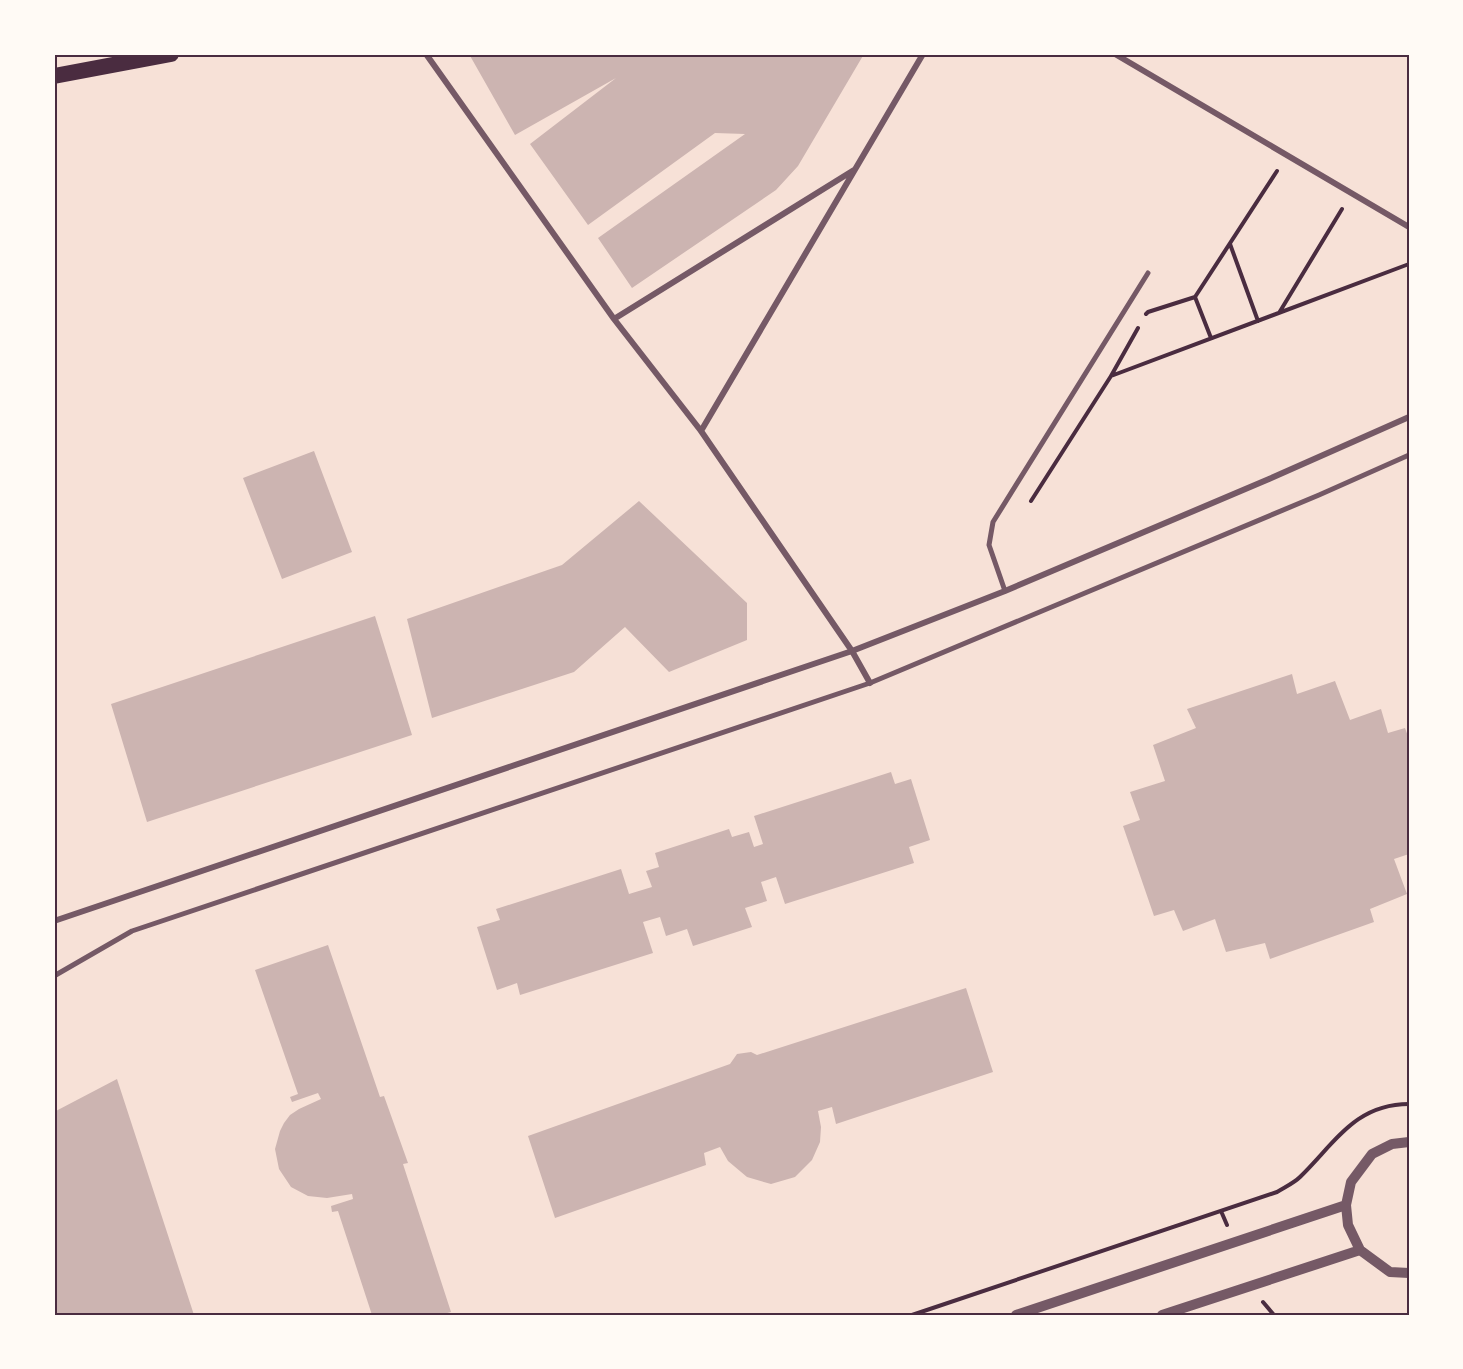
<svg xmlns="http://www.w3.org/2000/svg" width="1463" height="1369" viewBox="0 0 1463 1369" font-family="Ubuntu,sans-serif">
	<rect width="100%" height="100%" fill="#f7e1d7"/>
	<path fill="#ccb4b1" d="M469,54H864L798,166L776,190L632,288L598,238L745,134L715,133L588,225L530,144L616,78L515,135Z
		M314,451L352,552L282,579L243,478Z
		M639,501L747,603V640L669,672L625,627L574,672L432,718L407,619L562,565Z
		M375,616L412,735L147,822L111,704Z
		M1292,674L1297,694L1335,681L1350,720L1381,709L1388,733L1405,728L1409,739V854L1394,859L1407,894L1370,909L1374,922L1270,959L1265,943L1226,952L1215,919L1183,931L1174,910L1154,916L1123,826L1140,820L1130,792L1165,781L1153,745L1196,728L1187,709Z
		M891,772L895,784L911,779L930,840L909,847L914,863L785,904L776,877L761,882L767,901L745,908L752,927L693,946L687,929L666,936L660,917L643,922L653,953L520,995L517,983L497,990L477,927L500,920L496,909L621,869L629,894L652,887L646,871L659,867L655,853L729,829L732,837L749,832L754,847L763,844L754,816Z
		M328,945L380,1097L384,1096L408,1163L403,1164L451,1312L440,1315H372L338,1211L332,1212L331,1206L353,1199L352,1194L327,1198L308,1196L291,1187L279,1169L275,1149L280,1131L284,1123L290,1115L299,1109L321,1099L318,1093L292,1102L290,1097L298,1094L255,970Z
		M966,988L993,1072L836,1124L832,1107L818,1111L821,1127L820,1142L812,1160L795,1177L771,1184L747,1177L728,1161L720,1147L704,1153L706,1165L555,1218L528,1136L730,1064L737,1054L751,1052L757,1055Z
		M117,1079L194,1315H54V1112Z"/>
	<g fill="none" stroke-linecap="round" stroke-linejoin="round">
		<path stroke="#4a2c40" stroke-width="4" d="M1230,244L1258,321
			M1195,297L1211,338
			M1279,313L1342,209
			M1146,314L1148,312L1195,297L1277,171
			M1111,376L1138,328
			M1031,501L1111,376L1409,264
			M1221,1211L1227,1225
			M1263,1302L1274,1315
			M912,1315L1277,1192C1285,1187 1294,1183 1300,1177C1335,1143 1355,1104 1409,1104"/>
		<path stroke="#755966" stroke-width="5" d="M1005,591L989,545L993,522L1148,273
			M54,976L132,931L870,683L1319,495L1409,455"/>
		<path stroke="#755966" stroke-width="6" d="M426,54L614,319L701,431L852,651L870,683
			M1115,54L1409,227
			M614,319L854,170
			M701,431L923,54
			M54,921L852,651L1005,591L1269,479L1409,417"/>
		<path stroke="#755966" stroke-width="10" d="M1409,1142L1392,1144L1372,1154L1351,1182L1346,1205L1348,1225L1360,1250L1390,1272L1409,1273
			M1016,1315L1346,1205
			M1162,1315L1360,1250"/>
		<path stroke="#4a2c40" stroke-width="16" d="M54,76L171,54"/>
	</g>
	<rect width="1463" height="1369" fill="none" stroke="#fffaf5" stroke-width="111"/>
	<rect x="56" y="56" width="1352" height="1258" fill="none" stroke="#4a2c40" stroke-width="2"/>
</svg>
